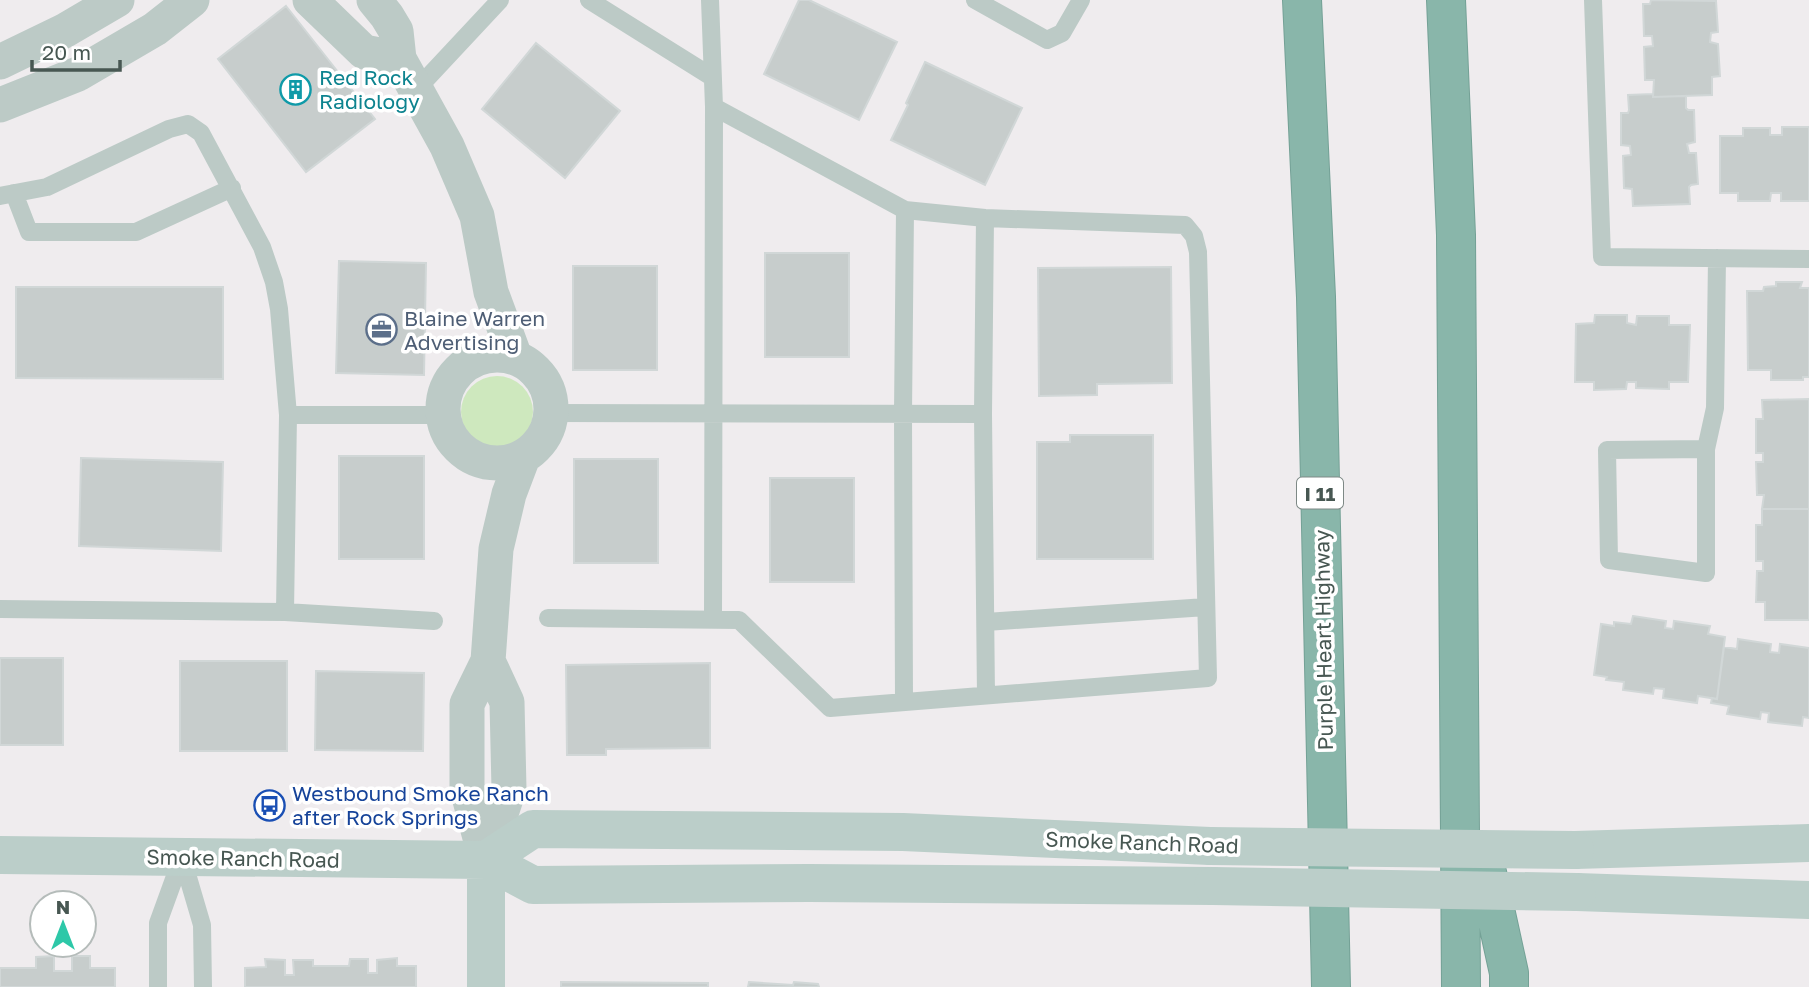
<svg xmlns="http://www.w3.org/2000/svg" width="1809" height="987" viewBox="0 0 1809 987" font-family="'Golos Text',sans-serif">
	<rect width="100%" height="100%" fill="#efecee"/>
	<path fill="#cee8be" d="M461 412a36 36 0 1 1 72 0a36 36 0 1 1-72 0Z"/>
	<path fill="#c7cdcc" stroke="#d1d7d7" stroke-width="2" d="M799,0H809L897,42L859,120L764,74Z
		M1651,0L1716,1L1718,32L1711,33L1710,42L1718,44L1720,76L1712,77V95L1653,97L1654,80H1645L1644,47L1653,46L1652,36H1644L1643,4H1650Z
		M286,6L375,119L306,172L218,59Z
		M536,43L620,111L565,178L482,109Z
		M925,62L1022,108L985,185L891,140L908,105L906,103Z
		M1653,94V97L1686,96V108L1688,110H1694L1695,142L1687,144L1689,153H1696L1698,184L1691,185L1689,187L1690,204L1633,206L1632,189L1624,188L1623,156L1631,155L1630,146L1621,145V113H1628L1629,110L1628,95Z
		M1782,127H1809V201H1781V193H1771L1770,201H1738V193H1720V136H1743V128H1770V135H1782Z
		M765,253H849V357H765Z
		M339,261L426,263L424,375L336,373Z
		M573,266H657V370H573Z
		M1171,267L1172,383L1097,384V395L1039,396L1038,268Z
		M1776,282H1802L1800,288H1809V377H1803V380H1771V370H1748L1747,291H1763L1764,287L1776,286Z
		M16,287H223V379L16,378Z
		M1595,315H1627V323L1636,325L1637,316H1669V325H1690L1688,382H1669V389L1636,388V382H1627L1626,389L1594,390V382H1575L1576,324L1594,323Z
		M1809,399V509H1762L1764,495H1757L1756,462H1763V453H1756V419H1763L1762,400Z
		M1070,435H1153V559H1037V442H1070Z
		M339,456H424V559H339Z
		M81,458L223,462L221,551L79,546Z
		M574,459H658V563H574Z
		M770,478H854V582H770Z
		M1762,509H1809V620H1765V602H1756L1757,571H1763V561H1756V525H1762Z
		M1633,616L1666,621L1665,628L1673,629L1674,621L1710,626L1708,634L1725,637L1717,699L1698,696L1697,703L1663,698L1664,689L1654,688L1653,694L1623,690L1624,682L1606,680L1607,677L1594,675L1601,624L1614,626V622L1631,624Z
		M1738,639L1771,644L1770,652L1779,653L1780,644L1809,648V718L1803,717L1802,726L1768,722L1769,713L1761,712L1760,719L1727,714L1729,706L1711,703L1712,698L1717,699L1724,647L1737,649Z
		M0,658H63V745H0Z
		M180,661H287V751H180Z
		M710,663V748L606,749V755H567L566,665Z
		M316,671L424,673L423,751L315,750Z
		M54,956V971H72V956H90V968H115V987H0V968H36V957Z
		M397,958V966H416V987H245V968L266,967L265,959L285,960V975H294L293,960H313V966H349L350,959H368V973H377V960Z
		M561,982L708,983V987H561Z
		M749,982L793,985L794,982L818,984L819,987H748Z"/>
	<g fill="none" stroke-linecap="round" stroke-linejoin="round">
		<defs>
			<path id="highway" d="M1302,0L1316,297L1331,987
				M1446,0L1456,235L1461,987
				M1484,859L1509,973V987"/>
		</defs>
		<use href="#highway" stroke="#74a196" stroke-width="40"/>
		<path stroke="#bccac6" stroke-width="18" d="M589,0L712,77
			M710,0L714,107L713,619
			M975,0L1047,40L1062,33L1081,0
			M1593,0L1602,257L1809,259
			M416,90L500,0
			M14,193L29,232H136L232,188
			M0,196L47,187L169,129L188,124L201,133L262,247L274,282L279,309L288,415L285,612
			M985,218L983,414L986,695
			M551,413L983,414
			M288,415H442
			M1706,449L1607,450L1609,560L1706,573V449L1715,408L1717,258
			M0,609L285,612L434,621
			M548,618L739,620L830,708L1208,678L1198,252L1194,236L1185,225L985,218L905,210L714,107
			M986,622L1206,607
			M904,702L903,414L905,210
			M182,857L202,925L203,987
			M158,987V923L182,857"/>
		<path stroke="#bccac6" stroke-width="35" d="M310,0L364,52L399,59
			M374,0L387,16L396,31L399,59L447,146L477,216L491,292L515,357
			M0,62L64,31L117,0
			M0,105L78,74L155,29L192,0
			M443 409a54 54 0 1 1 108 0a54 54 0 1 1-108 0Z
			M486,860L467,789V704L488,661L496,549L509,494L523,457
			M486,860L509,789L507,702L488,661"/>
		<path stroke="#bbcec9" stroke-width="38" d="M1575,850L1809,843
			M0,855L486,860L533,885L809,883L1213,886
			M486,860L533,829L903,832L1210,846
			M486,860V987
			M1577,892L1809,900"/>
		<use href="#highway" stroke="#89b6aa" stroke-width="38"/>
		<path stroke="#bbcec9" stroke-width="38" d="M1210,846L1575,850
			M1213,886L1577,892"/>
	</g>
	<defs>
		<symbol id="building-ring" viewBox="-11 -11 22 22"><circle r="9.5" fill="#fff" stroke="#0f9aa8" stroke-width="1.5"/><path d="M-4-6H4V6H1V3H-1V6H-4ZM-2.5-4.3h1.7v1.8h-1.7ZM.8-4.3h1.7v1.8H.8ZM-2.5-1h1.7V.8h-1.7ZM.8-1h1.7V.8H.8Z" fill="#0f9aa8"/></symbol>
		<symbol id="office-ring" viewBox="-11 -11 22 22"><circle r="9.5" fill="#fff" stroke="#5c6f8a" stroke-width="1.5"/><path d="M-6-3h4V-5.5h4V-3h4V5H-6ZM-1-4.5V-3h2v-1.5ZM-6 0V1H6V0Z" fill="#5c6f8a"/></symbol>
		<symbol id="bus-ring" viewBox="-11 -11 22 22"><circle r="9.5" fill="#fff" stroke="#1a4fb4" stroke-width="1.5"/><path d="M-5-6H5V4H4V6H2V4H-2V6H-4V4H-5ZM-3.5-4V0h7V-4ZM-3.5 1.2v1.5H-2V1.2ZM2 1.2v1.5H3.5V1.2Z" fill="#1a4fb4"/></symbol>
	</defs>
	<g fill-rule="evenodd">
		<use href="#building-ring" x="278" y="72" width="35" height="35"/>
		<use href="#office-ring" x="364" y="312" width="35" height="35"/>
		<use href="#bus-ring" x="252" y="788" width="35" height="35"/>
	</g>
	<g text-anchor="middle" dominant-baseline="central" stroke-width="7" stroke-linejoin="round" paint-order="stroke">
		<rect fill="#fff" stroke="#7e8986" stroke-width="2" x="1297" y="477.5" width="46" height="31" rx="5"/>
		<g font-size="19" font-weight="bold" fill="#475752">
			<text x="1320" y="493">I 11</text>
		</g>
		<g font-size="21" fill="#0d838f" stroke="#fff" text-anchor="start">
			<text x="319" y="77">Red Rock<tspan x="319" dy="24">Radiology</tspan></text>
		</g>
		<g font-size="21" fill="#4e5e75" stroke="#fff" text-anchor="start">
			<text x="404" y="318">Blaine Warren<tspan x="404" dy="24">Advertising</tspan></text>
		</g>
		<g font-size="21" fill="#475752" stroke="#fff">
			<text transform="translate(1323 640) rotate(-91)">Purple Heart Highway</text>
			<text transform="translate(1142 842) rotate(2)">Smoke Ranch Road</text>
			<text transform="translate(243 858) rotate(1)">Smoke Ranch Road</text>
		</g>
		<g font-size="21" fill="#164399" stroke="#fff" text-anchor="start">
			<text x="292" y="793">Westbound Smoke Ranch<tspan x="292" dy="24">after Rock Springs</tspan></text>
		</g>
	</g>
	<g transform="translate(63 924)"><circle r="33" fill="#ffffff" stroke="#b5bcba" stroke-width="2"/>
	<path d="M0-5L12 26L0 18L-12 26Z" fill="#2dc8a8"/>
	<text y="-10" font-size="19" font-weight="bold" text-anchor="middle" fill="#475752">N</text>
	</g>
	<path d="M32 60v10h88v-10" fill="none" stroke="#475752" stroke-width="3.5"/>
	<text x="42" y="60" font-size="21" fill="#475752" stroke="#ffffff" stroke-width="5" paint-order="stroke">20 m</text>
</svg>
